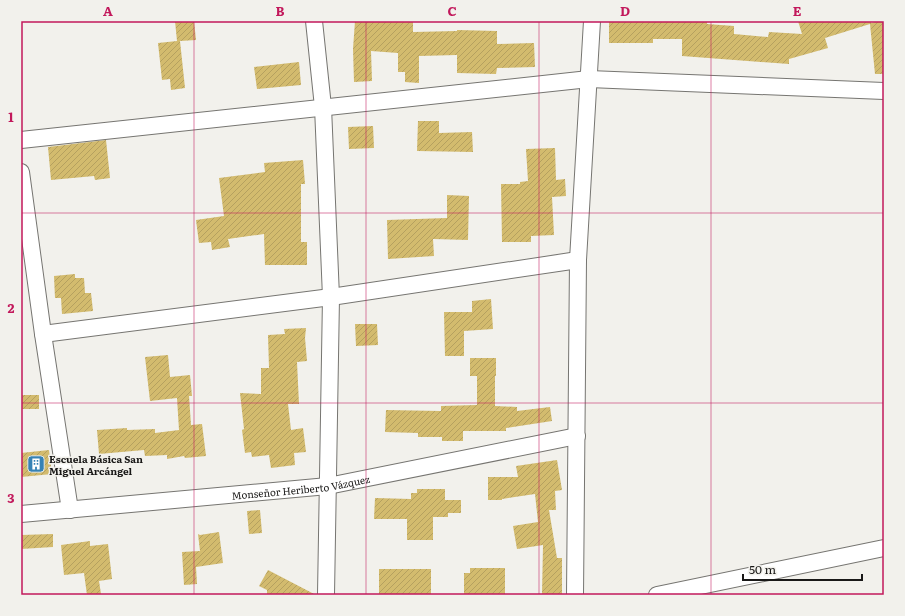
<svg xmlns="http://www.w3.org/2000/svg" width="905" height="616" viewBox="0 0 905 616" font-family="Literata,serif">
	<defs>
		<pattern id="building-hatch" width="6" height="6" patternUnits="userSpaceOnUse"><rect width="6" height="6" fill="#d3bb6e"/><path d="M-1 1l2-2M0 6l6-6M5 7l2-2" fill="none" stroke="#b5a05f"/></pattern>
	</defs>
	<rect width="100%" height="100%" fill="#f2f1ec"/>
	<path fill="url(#building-hatch)" d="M175,21H194L196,40L180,41L185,88L171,90L170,79L162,80L158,43L177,41Z
		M355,21H413V32L457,31V30L497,31V44L534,43L535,67L497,68L496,74L457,73V55L419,56V83L405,82V72H398V53L371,51L372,81L354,82L353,49Z
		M609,21H707V24L734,26V34L768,37L769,32L802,34L798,21H871V23L879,21H884V74H875L870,24L825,38L828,48L789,59V64L682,56V39H653V43H609Z
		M299,62L301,85L257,89L254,67Z
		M418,121H439V133L472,132L473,152L417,151Z
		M373,126L374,148L349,149L348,127Z
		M106,140L110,178L95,180L94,176L51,180L48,147Z
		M555,148L556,180L565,179L566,196L552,197L554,235L531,236V242H502L501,184H520V182L528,181L526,149Z
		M303,160L305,184H301V242H307V265H265L264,234L228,239L230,247L212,250L211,242L199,243L196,220L224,216L219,178L265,172L264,163Z
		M447,195L469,196L468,240L433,239L434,256L388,259L387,220L447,218Z
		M75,274V278H84L85,293H91L93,311L62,314L61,298H55L54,276Z
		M491,299L493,329L464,331V356H445L444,312H472V301Z
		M355,324H377L378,345L356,346Z
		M306,328L305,338L307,361L297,362L299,404H288L291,430L303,428L306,452L294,453L295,465L271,468L269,455L252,457L251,452L245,453L242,430L244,429L240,393L261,394V368H269L268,335L285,334L284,329Z
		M168,355L170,377L190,375L192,396H189L191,425L202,424L206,456L185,458L184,456L167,459V455L145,456L144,450L99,454L97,430L127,428V430L155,429V433L179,430L177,398L150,401L145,357Z
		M470,358H496V376H495V406L517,407V411L550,407L552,421L506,428V431H463V441H442V437H418V433L385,432L386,410L441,411V406L477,405V376H470Z
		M21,395H39V409H21Z
		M49,450L52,474L21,477V453Z
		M557,460L562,490L555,491L556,510H549L557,558H562V595H542L543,545L517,549L513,526L538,522L535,494L502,499V500H488V477H518L516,466Z
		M417,489H445V500H461V513H448V517H433V540H407V519H374L375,498L411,499V493H417Z
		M260,510L262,533L249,534L247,511Z
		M219,532L223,563L196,567L197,584L184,585L182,552L200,551L198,534L200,535Z
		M53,534V547L21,549V535Z
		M90,541V546L108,544L112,579L99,581L101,594L87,595L84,573L64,575L61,545Z
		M470,568H505V595H464V573H470Z
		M379,569H431V595H379Z
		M268,570L316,595H267V590L259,586Z"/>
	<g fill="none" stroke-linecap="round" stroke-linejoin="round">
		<defs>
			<g id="minor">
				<path d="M314,21L323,107L331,297L326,595"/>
				<path d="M21,140L589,79L884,91"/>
				<path d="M21,172L43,334L70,510"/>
				<path d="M43,334L331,297L578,260"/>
				<path id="s1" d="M21,514L328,486L577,436"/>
				<path d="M575,595L578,260L592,21"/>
				<path d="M657,595L884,548"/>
			</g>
		</defs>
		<use href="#minor" stroke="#767571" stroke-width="18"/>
		<use href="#minor" stroke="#fff" stroke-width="16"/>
	</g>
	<path fill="none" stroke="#c2185b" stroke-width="1" stroke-opacity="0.55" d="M194,21V595M366,21V595M539,21V595M711,21V595M21,213H884M21,403H884"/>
	<defs>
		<symbol id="building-square" viewBox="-11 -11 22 22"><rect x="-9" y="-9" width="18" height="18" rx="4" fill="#3682b5" stroke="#f2f1ec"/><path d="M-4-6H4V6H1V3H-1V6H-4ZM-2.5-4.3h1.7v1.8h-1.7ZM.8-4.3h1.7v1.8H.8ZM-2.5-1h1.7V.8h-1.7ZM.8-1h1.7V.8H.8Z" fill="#fff"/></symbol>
	</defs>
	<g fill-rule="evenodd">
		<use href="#building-square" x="26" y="454" width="20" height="20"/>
	</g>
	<g text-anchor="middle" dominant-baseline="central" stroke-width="3" stroke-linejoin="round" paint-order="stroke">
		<g font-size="10" font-weight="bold" fill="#191817" stroke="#f2f1ec" text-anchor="start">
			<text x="49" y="458">Escuela Básica San<tspan x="49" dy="12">Miguel Arcángel</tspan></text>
		</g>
		<g font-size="10" fill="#191817" stroke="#f2f1ec">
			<text stroke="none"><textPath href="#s1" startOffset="281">Monseñor Heriberto Vázquez</textPath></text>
		</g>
	</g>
	<rect width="905" height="616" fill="none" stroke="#f2f1ec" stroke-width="44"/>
	<path d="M743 574v6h119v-6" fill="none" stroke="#191817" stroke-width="2"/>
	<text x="749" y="574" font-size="12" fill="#191817" stroke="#f2f1ec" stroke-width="3" paint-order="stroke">50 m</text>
	<rect x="22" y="22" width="861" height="572" fill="none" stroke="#c2185b" stroke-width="1.5"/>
	<g font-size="13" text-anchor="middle" font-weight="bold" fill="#c2185b">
		<text x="108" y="16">A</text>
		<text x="280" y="16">B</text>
		<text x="452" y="16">C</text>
		<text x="625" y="16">D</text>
		<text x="797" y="16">E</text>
		<text x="11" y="122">1</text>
		<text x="11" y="313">2</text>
		<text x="11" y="503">3</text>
	</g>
</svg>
